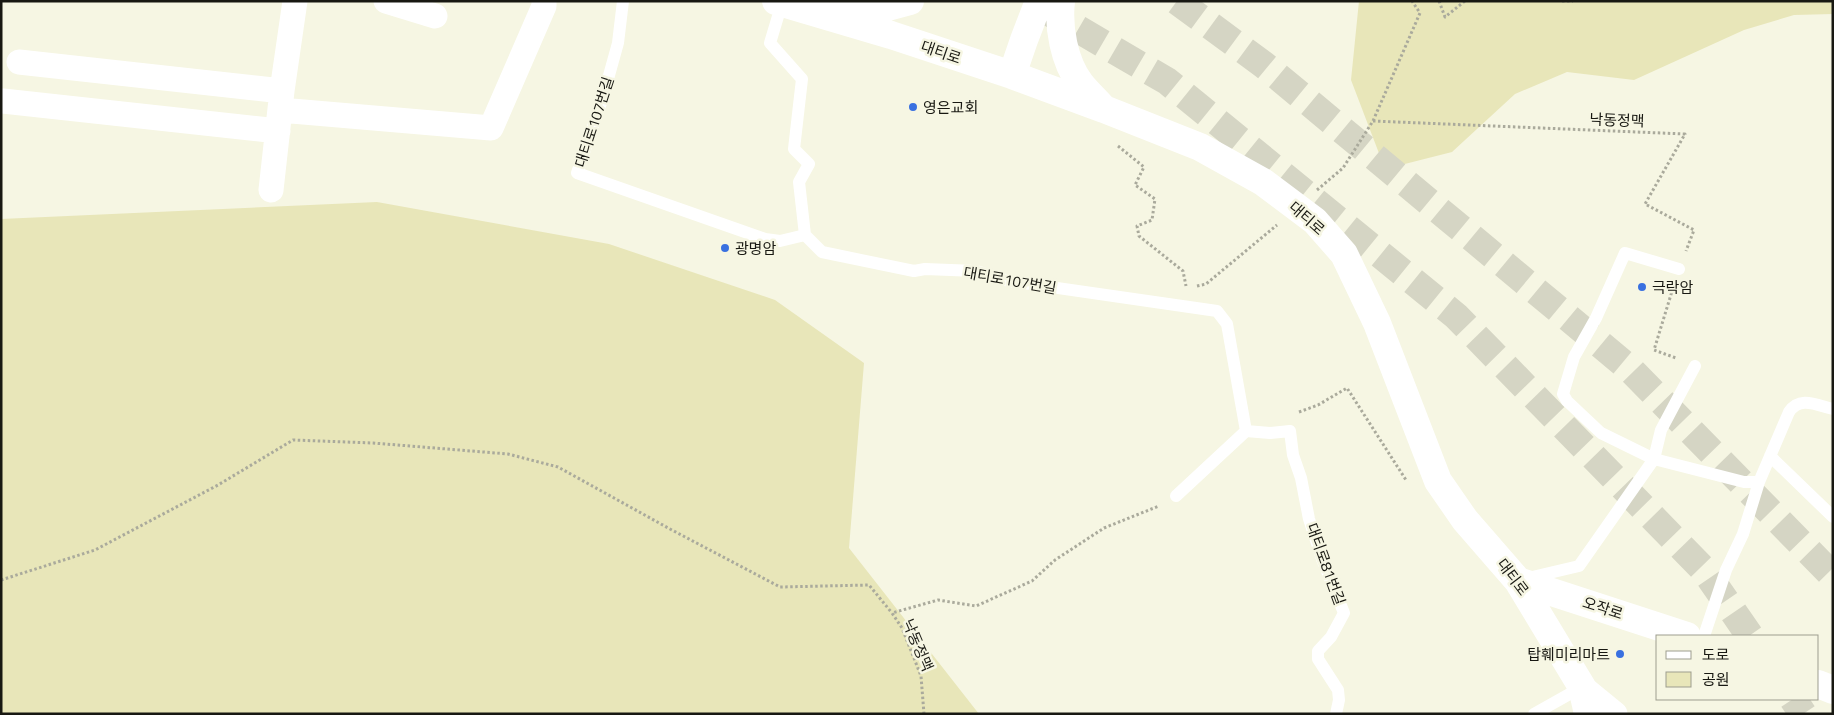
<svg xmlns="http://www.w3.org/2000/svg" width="1834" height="715" viewBox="0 0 1834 715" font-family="'Titillium Web','Noto Sans KR',sans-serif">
	<rect width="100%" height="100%" fill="#f6f6e3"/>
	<path fill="#e8e6b9" d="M1359,1H1833V14L1794,15L1744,30L1634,80L1567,72L1515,94L1452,152L1385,169L1351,80Z
		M377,202L609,244L775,300L864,363L849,548L979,714H1V219Z"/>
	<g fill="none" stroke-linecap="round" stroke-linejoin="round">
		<path stroke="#d5d5c4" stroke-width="28" stroke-dasharray="28 14" stroke-linecap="butt" d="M1177,1L1264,65L1630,369L1833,576
			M1042,8L1167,81L1456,316L1705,571L1750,636
			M1793,699L1803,714"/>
		<path stroke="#aaaa9c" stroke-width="3" stroke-dasharray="2.5 2.5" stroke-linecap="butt" d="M1439,1L1445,17L1465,1
			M1562,1H1573
			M1373,121L1685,134L1645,204L1694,230L1686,251
			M1118,146L1144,167L1135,185L1155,199L1152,220L1137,226L1139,236L1183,271L1186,286
			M1317,190L1343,168L1373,121L1420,13L1412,1
			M1197,286L1206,284L1277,225
			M1673,288L1654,350L1676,358
			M1299,412L1318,405L1347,388L1406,480
			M1,580L95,550L218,485L293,440L373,443L508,454L558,467L670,529L780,587L869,585L892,613
			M924,714L921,676L902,628L892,613L938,600L976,606L1032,581L1055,560L1104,528L1159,506"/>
		<path stroke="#fff" stroke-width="12" d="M623,1L618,43L603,97L577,173L765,239L780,241L805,235L822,252L914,271L925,269L976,271L1009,281L1217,311L1227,324L1246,431
			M782,3L770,43L802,79L794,149L809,164L799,182L805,235
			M1679,269L1625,253L1596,318L1574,357L1563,394L1567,401L1601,433L1654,459L1744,482H1759
			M1770,456L1833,517
			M1176,496L1246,431L1270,433L1290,431L1293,455L1301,478L1309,519L1322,559L1344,613L1331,637L1318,651V659L1338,690L1339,700L1336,714
			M1528,578L1579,566L1654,459L1661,430L1695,366
			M1704,636L1726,570L1743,534L1759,482L1789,412C1800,396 1816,405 1833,409
			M1534,714L1582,687"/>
		<path stroke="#fff" stroke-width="25" d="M386,1L435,16
			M19,62L282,91
			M3,101L278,131
			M280,110L491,128L544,6V1
			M271,190L282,91L295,1
			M1582,687L1615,714"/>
		<path stroke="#fff" stroke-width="28" d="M776,1L891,35L1012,75L1104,109L1200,147L1263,182L1315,221L1344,254L1377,323L1438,481L1465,520L1518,581L1582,687L1588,714
			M1061,1C1058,28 1064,61 1080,83C1086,91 1094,98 1101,106
			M838,14L884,8L910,1
			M1012,75L1024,40L1039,1
			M1518,581L1687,636
			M1818,684L1833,690"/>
	</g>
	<g fill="#3970e0" stroke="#f6f6e3" stroke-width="2">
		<circle cx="913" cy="107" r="5"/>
		<circle cx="725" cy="248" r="5"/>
		<circle cx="1642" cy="287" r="5"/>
		<circle cx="1620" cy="654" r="5"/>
	</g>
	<g text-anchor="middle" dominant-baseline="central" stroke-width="5" stroke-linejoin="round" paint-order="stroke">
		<g font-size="15" fill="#181812" stroke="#f6f6e3">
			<text transform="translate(941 52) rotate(19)">대티로</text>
			<text transform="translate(1617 120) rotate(2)">낙동정맥</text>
			<text transform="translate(594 122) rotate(-72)">대티로107번길</text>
			<text transform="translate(1307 218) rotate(41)">대티로</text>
			<text transform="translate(1010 280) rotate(10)">대티로107번길</text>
			<text transform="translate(1326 564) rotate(70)">대티로81번길</text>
			<text transform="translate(1513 577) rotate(53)">대티로</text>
			<text transform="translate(1603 608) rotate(18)">오작로</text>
			<text transform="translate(918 645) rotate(67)">낙동정맥</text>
		</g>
		<g font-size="15" fill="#181812" stroke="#f6f6e3" text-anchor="start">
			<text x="923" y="107">영은교회</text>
			<text x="735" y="248">광명암</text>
			<text x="1652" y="287">극락암</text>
			<text x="1610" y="654" text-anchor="end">탑훼미리마트</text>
		</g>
	</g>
	<rect width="1834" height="715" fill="none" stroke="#181812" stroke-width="5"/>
	<rect x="1656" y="635" width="162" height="65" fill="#f6f6e3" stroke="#9d9d8f"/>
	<rect x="1666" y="651" width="25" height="8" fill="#ffffff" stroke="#9d9d8f"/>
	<text x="1702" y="660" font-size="15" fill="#181812">도로</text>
	<rect x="1666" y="672" width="25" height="15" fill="#e8e6b9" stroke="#9d9d8f"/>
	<text x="1702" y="685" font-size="15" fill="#181812">공원</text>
</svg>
